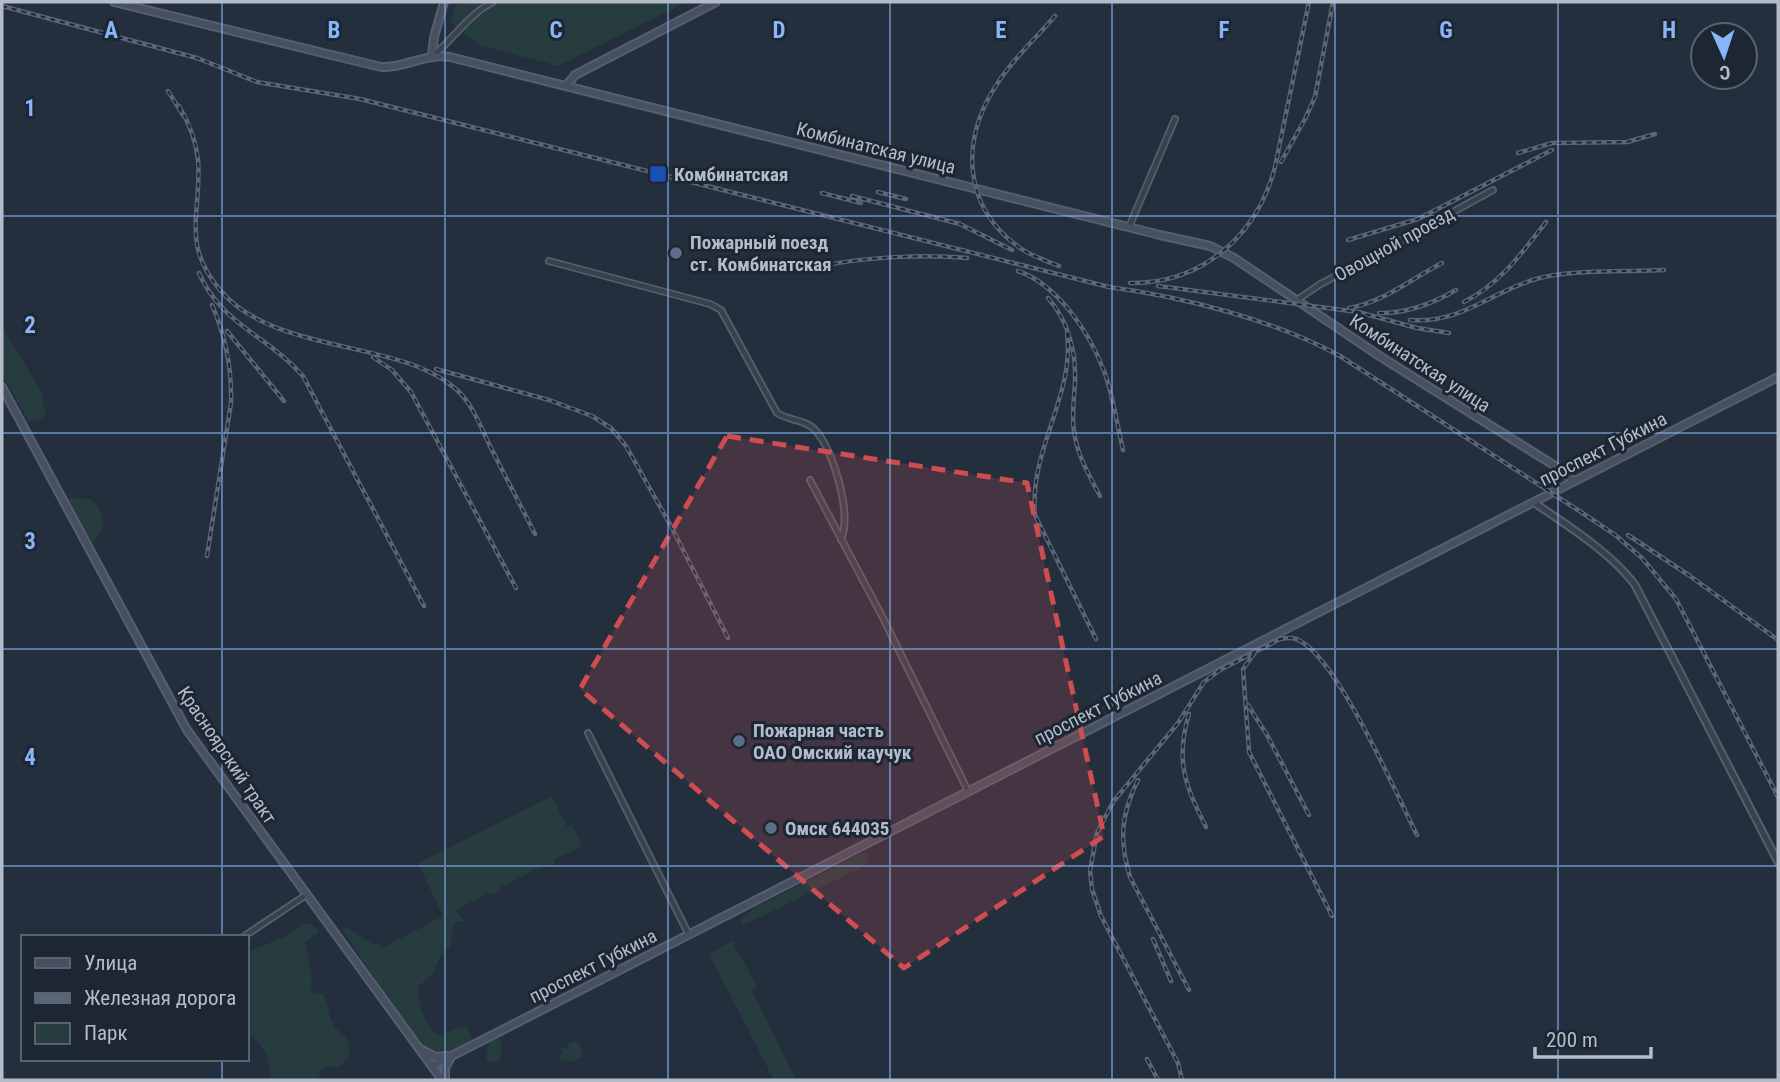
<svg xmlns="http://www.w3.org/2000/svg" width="1780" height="1082" viewBox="0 0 1780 1082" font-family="'Roboto Condensed',sans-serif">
	<rect width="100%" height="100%" fill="#242f3e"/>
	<path fill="#263c3f" d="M457,2H686L558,66L479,45L451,22Z
		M2,327L44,396L43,403L46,414L39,420L29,422L2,374Z
		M69,498L91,499C109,519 105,525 92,545L90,546L66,501Z
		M552,796L567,827L572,825L582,846L554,860L555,864L547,868L544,865L499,888L500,891L491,895L489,893L455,910L466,921H458L453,927L451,945L440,957L433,973L418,987C417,1002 426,1032 442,1036L451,1030L467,1026L473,1039L472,1042C456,1050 443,1061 426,1050L387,998L343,930L346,927L374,945L379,944L382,948L443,916L418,863Z
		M862,853L867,854L870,860L860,868L746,924H742L740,919L758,906Z
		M303,923L310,924L318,929V933L305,942L312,978L310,988L314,993L323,994C329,1003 328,1013 332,1022C340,1038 350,1030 349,1056L340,1067L330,1066L321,1070L318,1080H271L268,1057L254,1037L247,1036L249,1006L247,996V952L287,936Z
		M732,941L757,986L752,991L796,1080H774L709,954Z
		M494,1038L498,1039L502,1044L499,1063L488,1061L486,1058L488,1045Z
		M574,1041L578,1042L583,1052L582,1056L572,1062L560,1059L558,1056L562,1052L560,1049L564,1046L566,1049L568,1048L567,1045Z"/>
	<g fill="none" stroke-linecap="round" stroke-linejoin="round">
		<defs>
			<path id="minor" d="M433,56C455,37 469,14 493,2
				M1129,227L1175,119
				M549,261L710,304L721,310L777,413C789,421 806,419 816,431C834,451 852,514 841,540
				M1297,300L1319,285L1493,190
				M810,480L882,616L968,791
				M588,733L689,935
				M243,937L306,895"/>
			<path id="tertiary" d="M1533,502C1566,524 1611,553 1635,585L1778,862"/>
			<path id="secondary" d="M114,2L381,67C406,68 425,53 450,57L1160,235L1210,246L1234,258L1381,357L1552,464L1573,481
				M432,56L434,37L444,2
				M566,86L575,75L716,2
				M2,387L187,730L442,1080
				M422,1050L435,1057L448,1056
				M432,1066L1778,377
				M445,1080V1068L450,1059"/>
		</defs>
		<use href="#minor" stroke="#565f6c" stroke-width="8"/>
		<use href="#tertiary" stroke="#565f6c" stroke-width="9"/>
		<use href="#secondary" stroke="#565f6c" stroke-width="10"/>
		<use href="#minor" stroke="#38414e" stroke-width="4.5"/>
		<use href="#tertiary" stroke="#38414e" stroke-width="5"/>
		<use href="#secondary" stroke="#465061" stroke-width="6"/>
		<defs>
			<path id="rail" d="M2,6L197,58L257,82L360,99L1109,287C1184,297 1274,320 1340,356L1581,512L1614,534L1642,558L1676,599L1778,797
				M1055,16C1037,37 1014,58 999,81C960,138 961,206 1020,248C1032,256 1046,261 1059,266
				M168,91L183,115
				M179,106C189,123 196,140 198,160C202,213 180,244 221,291C264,342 356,343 416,366C431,372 445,379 457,390C472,404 480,425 489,444C504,474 520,504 535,534
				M1518,153L1552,143L1627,142L1655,134
				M1281,162L1305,119L1315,97L1333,2
				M878,192L906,199
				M822,193L861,203
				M852,196L960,224L1012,250
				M1348,240L1418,219L1552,150
				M823,266C863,257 926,254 967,258
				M1018,271C1057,284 1090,333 1104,371C1113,395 1117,424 1123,450
				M199,273C221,324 268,336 303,376L424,606
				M1130,283C1202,284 1257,236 1275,167L1309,2
				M1158,286L1358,312L1417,328L1449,333
				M1048,298C1067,319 1076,350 1075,378C1075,396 1071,413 1074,431C1077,455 1089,475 1100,496
				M1464,302C1500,284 1522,253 1546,222
				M1349,308C1384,302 1411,279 1442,263
				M1379,313C1405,314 1434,303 1456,290
				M1410,320C1461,324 1490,292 1536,279C1569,269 1628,272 1664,270
				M227,331L284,401
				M1067,333C1075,396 1029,449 1035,515L1096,639
				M373,357L392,370L411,392L516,588
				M436,369L549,400L592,416L611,428L626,446L672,528L728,638
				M1628,535L1690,576L1778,640
				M207,556L231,403C232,368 226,337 212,305
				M1254,654L1243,669L1249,752L1332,916
				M1248,705L1267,735L1309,815
				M1189,714C1175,761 1185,785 1206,827
				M1138,780C1121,814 1119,840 1130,877L1189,990
				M1153,939L1171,981
				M1147,1059L1158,1080
				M1182,1080L1178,1063L1101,916L1092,889L1090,871L1097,833L1113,802L1178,723L1204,682L1220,670L1280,639C1285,638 1290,637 1296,639C1335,652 1396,794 1417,835"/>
		</defs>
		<use href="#rail" stroke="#5a6575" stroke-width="4.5"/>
		<use href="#rail" stroke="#1d2633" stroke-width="2" stroke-dasharray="5" stroke-linecap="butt"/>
	</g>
	<path fill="#ce4d50" fill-opacity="0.2" stroke="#ce4d50" stroke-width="5" stroke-dasharray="14 9" stroke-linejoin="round" d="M727,436L1027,483L1104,836L904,968L580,689Z"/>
	<path fill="none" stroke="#8ab4f8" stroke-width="2" stroke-opacity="0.55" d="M222,2V937M445,2V1080M668,2V1080M890,2V1080M1112,2V1080M1335,2V1080M1558,2V1080M2,216H1778M2,433H1778M2,649H1778M2,866H1778M222,1059V1080"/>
	<rect fill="#1a4fb4" stroke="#1d2633" stroke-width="2.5" x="649" y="165" width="18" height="18" rx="3.5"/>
	<g fill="#5c6f8a" stroke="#1d2633" stroke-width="2.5">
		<circle cx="676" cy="253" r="7"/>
		<circle cx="739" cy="741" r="7"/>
		<circle cx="771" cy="828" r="7"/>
	</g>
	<g text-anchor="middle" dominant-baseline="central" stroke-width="6" stroke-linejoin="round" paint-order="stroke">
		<g font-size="19" fill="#b4bcc9" stroke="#1d2633">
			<text transform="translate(876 148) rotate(14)">Комбинатская улица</text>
			<text transform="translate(1394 244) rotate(-29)">Овощной проезд</text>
			<text transform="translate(1420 363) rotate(33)">Комбинатская улица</text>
			<text transform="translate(1603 449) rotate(-27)">проспект Губкина</text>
			<text transform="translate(1098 708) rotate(-27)">проспект Губкина</text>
			<text transform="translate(227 755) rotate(56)">Красноярский тракт</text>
			<text transform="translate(593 966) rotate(-27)">проспект Губкина</text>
		</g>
		<g font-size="19" font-weight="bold" fill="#b4bcc9" stroke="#1d2633" text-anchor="start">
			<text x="674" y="174">Комбинатская</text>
			<text x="690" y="242">Пожарный поезд<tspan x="690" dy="22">ст. Комбинатская</tspan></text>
			<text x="753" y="730">Пожарная часть<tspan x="753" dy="22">ОАО Омский каучук</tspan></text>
			<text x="785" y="828">Омск 644035</text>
		</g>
	</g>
	<g font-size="23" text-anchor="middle" font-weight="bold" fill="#8ab4f8" stroke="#1d2633" stroke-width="6" stroke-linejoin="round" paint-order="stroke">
		<text x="111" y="38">A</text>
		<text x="334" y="38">B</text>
		<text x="556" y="38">C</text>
		<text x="779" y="38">D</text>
		<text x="1001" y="38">E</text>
		<text x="1224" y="38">F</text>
		<text x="1446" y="38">G</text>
		<text x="1669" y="38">H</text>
		<text x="30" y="116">1</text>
		<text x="30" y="333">2</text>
		<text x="30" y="549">3</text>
		<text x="30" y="765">4</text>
	</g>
	<rect width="1780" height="1082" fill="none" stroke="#b4bcc9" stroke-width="7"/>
	<rect x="21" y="935" width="228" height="126" fill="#1d2633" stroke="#59626f" stroke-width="2"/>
	<rect x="35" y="958" width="35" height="10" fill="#465061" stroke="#59626f" stroke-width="2"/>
	<text x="84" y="970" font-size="21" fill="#b4bcc9">Улица</text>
	<rect x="35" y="993" width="35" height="10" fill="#5a6575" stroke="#59626f" stroke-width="2"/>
	<text x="84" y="1005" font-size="21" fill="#b4bcc9">Железная дорога</text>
	<rect x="35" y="1023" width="35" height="21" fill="#263c3f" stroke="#59626f" stroke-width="2"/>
	<text x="84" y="1040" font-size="21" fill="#b4bcc9">Парк</text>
	<g transform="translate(1724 56) rotate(177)"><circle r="33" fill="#1d2633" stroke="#59626f" stroke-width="2"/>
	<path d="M0-5L12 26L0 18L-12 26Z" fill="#8ab4f8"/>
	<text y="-10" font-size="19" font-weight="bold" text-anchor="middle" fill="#b4bcc9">С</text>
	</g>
	<path d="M1535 1047v10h116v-10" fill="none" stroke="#b4bcc9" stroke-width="3.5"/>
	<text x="1546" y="1047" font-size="21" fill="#b4bcc9" stroke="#1d2633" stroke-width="5" paint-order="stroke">200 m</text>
</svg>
